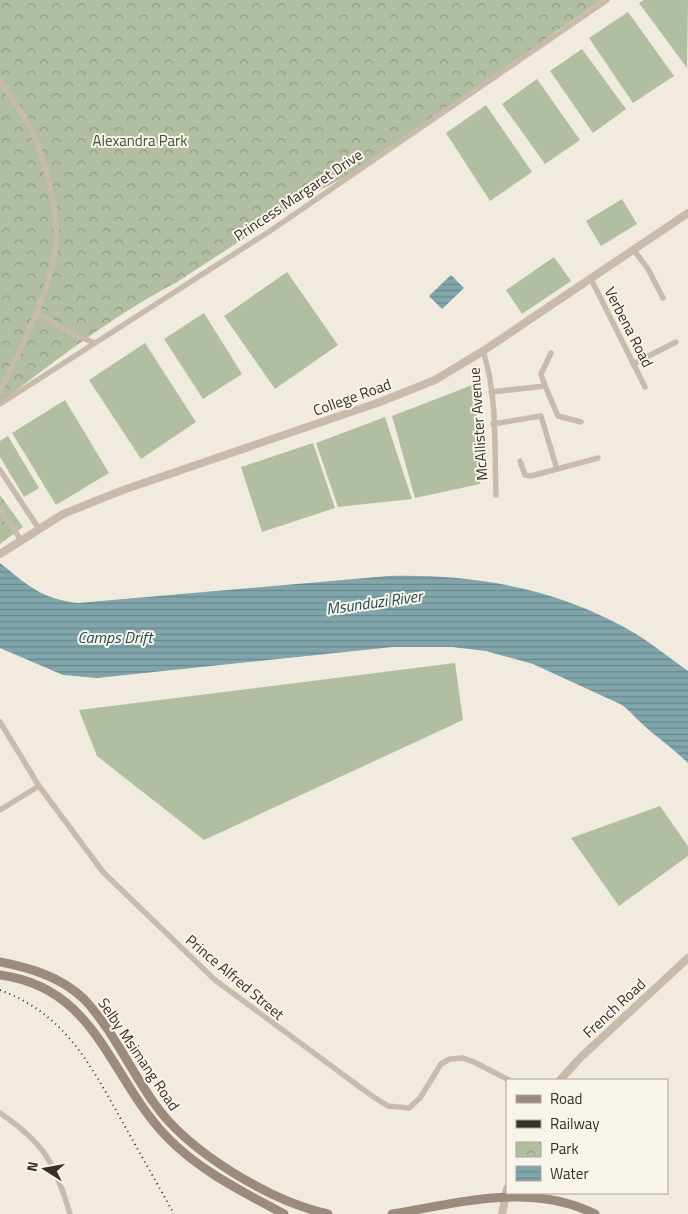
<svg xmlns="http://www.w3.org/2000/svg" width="688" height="1214" viewBox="0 0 688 1214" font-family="'Titillium Web',sans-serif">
	<defs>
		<pattern id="park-crowns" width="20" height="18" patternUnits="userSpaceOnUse" patternTransform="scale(1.25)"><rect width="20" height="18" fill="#b1bfa0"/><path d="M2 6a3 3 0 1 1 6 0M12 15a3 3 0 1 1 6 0" fill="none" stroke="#919c83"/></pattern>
		<pattern id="water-rules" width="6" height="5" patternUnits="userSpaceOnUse" patternTransform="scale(1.25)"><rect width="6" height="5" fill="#80a5ab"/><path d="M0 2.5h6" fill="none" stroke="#6a878b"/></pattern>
	</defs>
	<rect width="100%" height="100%" fill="#f1eadf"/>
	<path fill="#b1bfa0" d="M644,0H688L687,68L639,3Z
		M628,12L674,76L633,103L589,38Z
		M582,49L626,109L593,133L550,71Z
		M537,79L580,140L545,164L502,104Z
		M486,105L532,172L490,201L446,133Z
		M622,199L637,224L601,246L586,221Z
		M554,257L571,281L522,314L506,290Z
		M287,272L338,345L275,389L224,316Z
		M204,313L242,374L203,399L164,339Z
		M145,343L196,422L141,459L89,380Z
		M475,384L480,484L415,498L392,416Z
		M65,400L109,473L56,505L12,433Z
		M385,417L412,499L338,507L316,443Z
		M8,436L39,488L24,497L0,457V441Z
		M313,443L335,508L262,532L241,467Z
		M455,663L463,720L204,840L97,756L79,710Z
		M660,806L688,846V856L619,906L571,838Z"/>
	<path fill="url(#park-crowns)" d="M0,0H602L555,32L497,79L436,114L376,161L312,194L177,282C114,315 56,360 0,403Z
		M0,495L23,527L0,544Z"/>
	<path fill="url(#water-rules)" d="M451,275L464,288L442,309L429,296Z
		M0,563C27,585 42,599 78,603L388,576C474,574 560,588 636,634C654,645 671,659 688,671V763C672,747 653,735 637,719C631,713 627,708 620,704L533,664L486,651L452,647H393L97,678L63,675L0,648Z"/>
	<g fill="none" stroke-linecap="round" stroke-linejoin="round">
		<path stroke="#c8bbac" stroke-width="5.5" d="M0,81C11,97 22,112 31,129C47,164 62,220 54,258C45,304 20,349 0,392
			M633,249L648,269L663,298
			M591,279L645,387
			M36,312L65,330L94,343
			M483,351C498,396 494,448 496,495
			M633,364L676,342
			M545,386L541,374L551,353
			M491,392L545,386L558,416L581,422
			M0,404L273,229L607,0
			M493,424L541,416L557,469
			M520,461L525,475L531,476L598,458
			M0,470L39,529
			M0,509L21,540
			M0,722L39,786L103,872L215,980L372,1096L388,1106L409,1108L420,1098L441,1064L450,1059L463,1058L474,1062L509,1080
			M0,810L39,786
			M0,1113C44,1143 55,1163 70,1214"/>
		<path stroke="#c8bbac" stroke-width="8" d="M0,554L63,514L123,490L380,402L435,380L483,351L688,213
			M560,1080L581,1057L688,958
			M502,1214L507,1189"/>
		<path stroke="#9c8b7d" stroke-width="9" d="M0,962C31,968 61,977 84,999C112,1029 130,1069 154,1103C188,1152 270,1201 328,1214
			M0,975C97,988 108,1075 166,1136C198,1170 243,1192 284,1214
			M392,1214C459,1203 531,1182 595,1214"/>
		<path stroke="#372f2a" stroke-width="2" stroke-dasharray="1 4" stroke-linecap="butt" d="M0,990C65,1014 90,1064 122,1121C139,1152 157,1183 174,1214"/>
	</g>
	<g text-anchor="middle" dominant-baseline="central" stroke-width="4" stroke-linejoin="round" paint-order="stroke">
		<g font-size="15" fill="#425330" stroke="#f9f4eb">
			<text x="140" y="140">Alexandra Park</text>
		</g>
		<g font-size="15" fill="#372f2a" stroke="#f9f4eb">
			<text transform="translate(298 195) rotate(-34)">Princess Margaret Drive</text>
			<text transform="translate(629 327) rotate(63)">Verbena Road</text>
			<text transform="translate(352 397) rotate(-20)">College Road</text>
			<text transform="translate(478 424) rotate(-94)">McAllister Avenue</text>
			<text transform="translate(235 977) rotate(40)">Prince Alfred Street</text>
			<text transform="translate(614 1008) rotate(-43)">French Road</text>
			<text transform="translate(139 1054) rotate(56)">Selby Msimang Road</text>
		</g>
		<g font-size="16" font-style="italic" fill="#234c55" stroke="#f9f4eb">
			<text transform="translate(374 602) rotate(-8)">Msunduzi River</text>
			<text x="115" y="637">Camps Drift</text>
		</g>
	</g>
	<rect x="506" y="1079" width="162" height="115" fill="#f9f4eb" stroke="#aba59e"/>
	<rect x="516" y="1095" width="25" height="8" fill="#9c8b7d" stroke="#aba59e"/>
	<text x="550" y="1104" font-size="15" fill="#372f2a">Road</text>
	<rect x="516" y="1120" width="25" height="8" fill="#372f2a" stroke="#aba59e"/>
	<text x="550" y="1129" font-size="15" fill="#372f2a">Railway</text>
	<rect x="516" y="1142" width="25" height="15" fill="url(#park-crowns)" stroke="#aba59e"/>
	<text x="550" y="1154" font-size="15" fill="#372f2a">Park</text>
	<rect x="516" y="1166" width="25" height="15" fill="url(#water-rules)" stroke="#aba59e"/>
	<text x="550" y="1179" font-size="15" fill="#372f2a">Water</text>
	<g transform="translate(45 1169) rotate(281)" stroke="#f9f4eb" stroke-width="4" paint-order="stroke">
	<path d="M0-4L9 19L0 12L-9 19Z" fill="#372f2a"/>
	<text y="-8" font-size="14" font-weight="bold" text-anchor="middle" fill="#372f2a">N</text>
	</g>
</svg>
